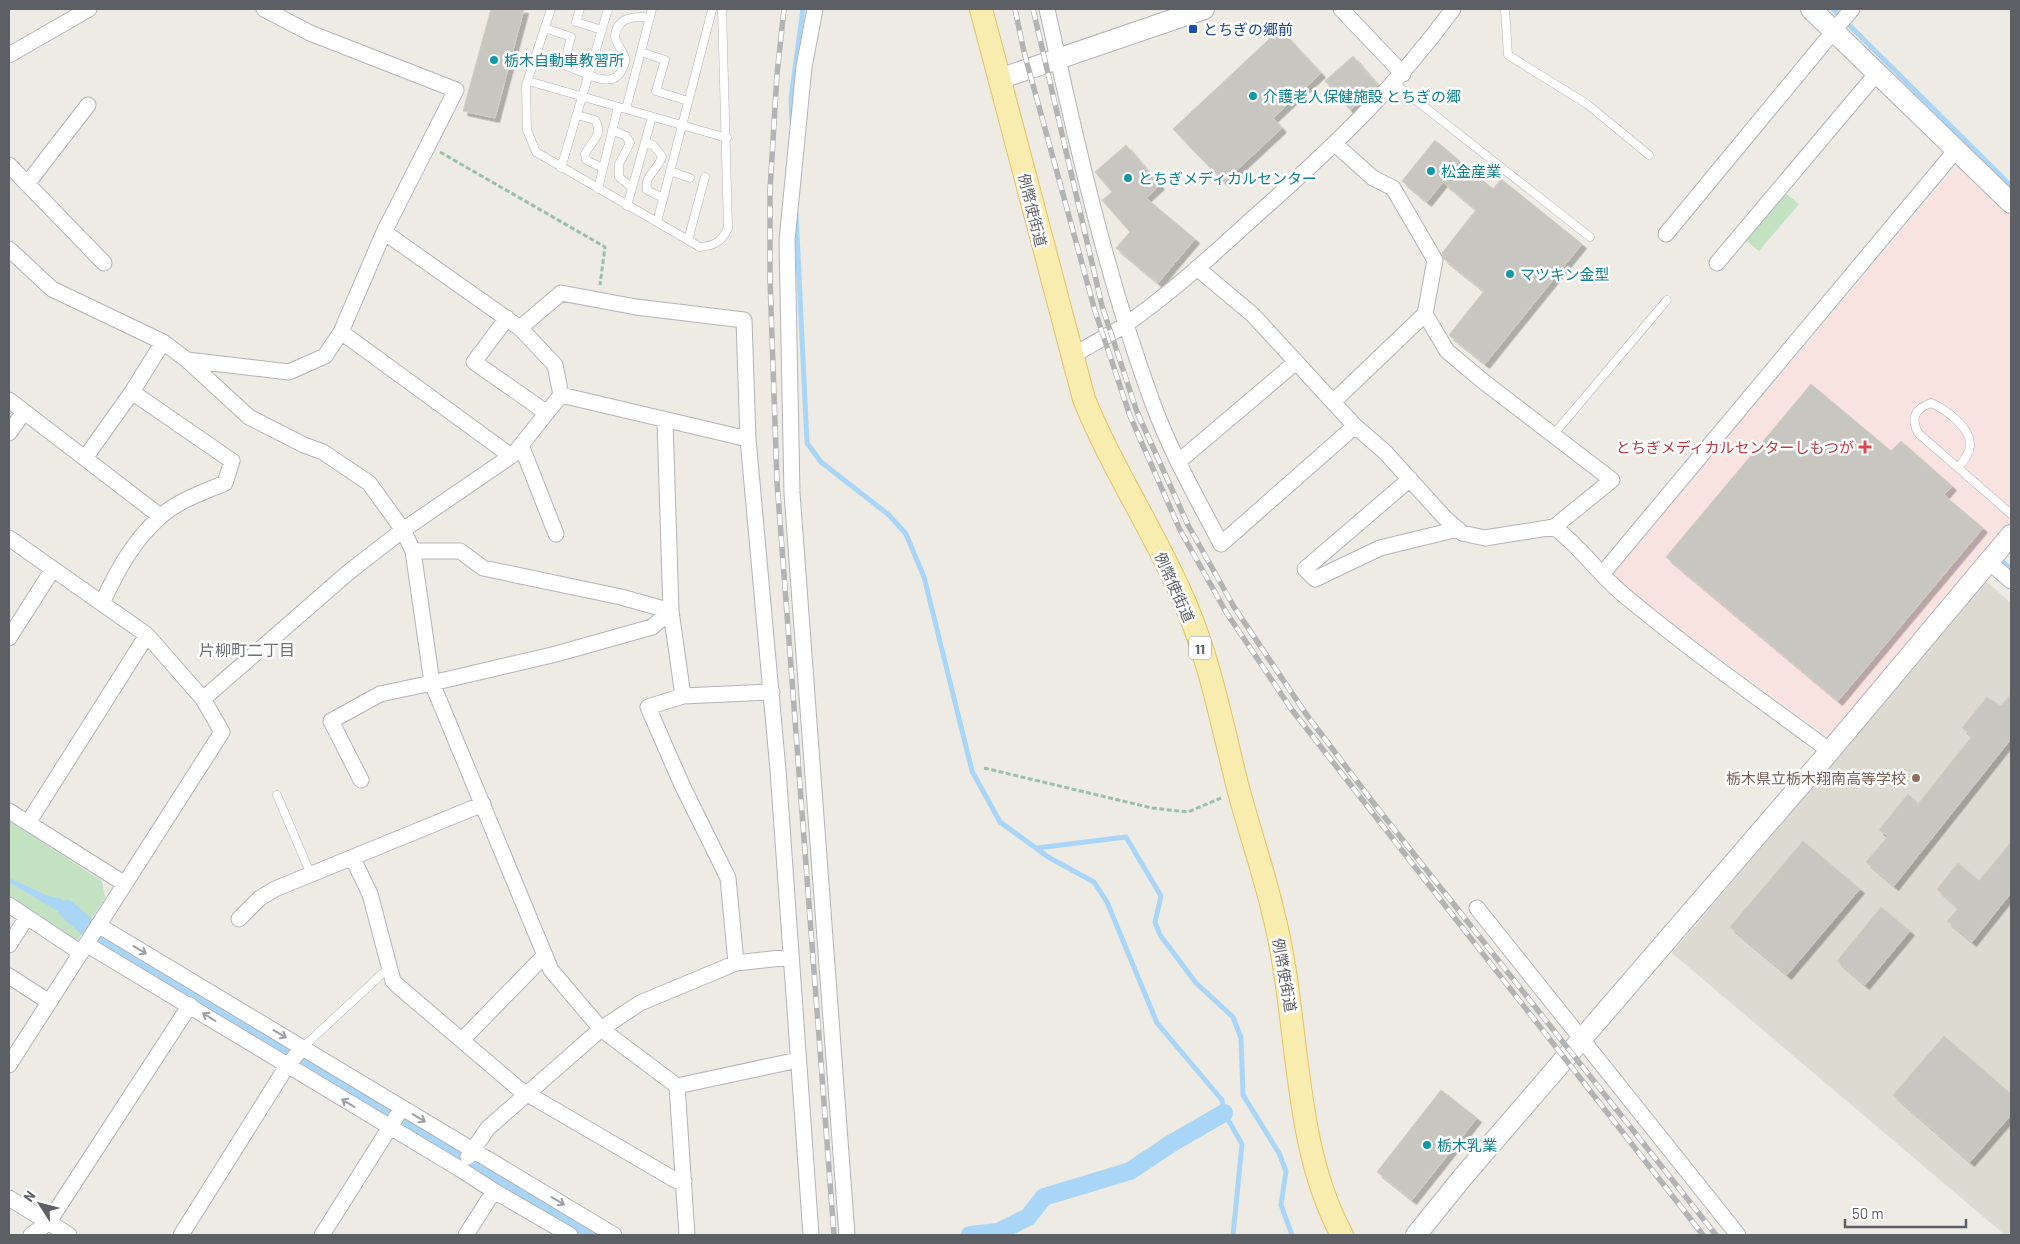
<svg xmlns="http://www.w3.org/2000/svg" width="2020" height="1244" viewBox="0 0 2020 1244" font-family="Barlow,'Noto Sans JP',sans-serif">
	<defs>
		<filter id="shadow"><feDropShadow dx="4.5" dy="4.5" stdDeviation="0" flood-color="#0004"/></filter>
	</defs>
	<rect width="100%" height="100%" fill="#edebe4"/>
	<path fill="#dddad2" d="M1986,581L2011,603V1235H2005L1672,953Z"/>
	<path fill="#f9e3e1" d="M1958,165L2011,216V522L1829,737L1666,619L1636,596L1612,573Z"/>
	<path fill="#c2e2c2" d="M1785,193L1799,204L1759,251L1745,240Z
		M9,821L102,881L105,898L75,944L9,901Z"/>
	<path fill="#a9d5f7" d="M9,878L48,896L59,898L69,906L61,913L9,882Z"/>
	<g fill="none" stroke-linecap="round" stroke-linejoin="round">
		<path stroke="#a9d5f7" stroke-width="5" d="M1833,9L2011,186
			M792,122L791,98L803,9
			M796,213L807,443L821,462L889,515L906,534L924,577L972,771L1000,822L1048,857L1094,882L1107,902L1157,1023L1222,1100L1224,1113L1242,1144L1233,1235
			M2001,560L2011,569
			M1037,848L1126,837L1161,896L1155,922L1160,935L1196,983L1233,1017L1241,1038L1243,1095L1279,1153L1286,1171L1281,1205L1292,1235"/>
		<path stroke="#a9d5f7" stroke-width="18" d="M67,909L101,940L593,1235
			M970,1235L998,1232L1028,1217L1044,1197L1130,1171L1172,1143L1224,1113"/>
	</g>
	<path fill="#c8c6c0" stroke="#d1cdc3" filter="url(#shadow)" d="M491,9H524L495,118L463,111Z
		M1280,29L1321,73L1273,118L1282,128L1224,182L1173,129Z
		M1353,56L1378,85L1350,110L1325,81Z
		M1435,140L1493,189L1501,179L1582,244L1485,364L1449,335L1484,291L1444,259L1442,253L1476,210L1443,182L1427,202L1402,181Z
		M1126,145L1160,185L1146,198L1195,239L1158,283L1116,248L1130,232L1102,200L1112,192L1095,172Z
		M1811,384L1891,451L1901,441L1952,486L1944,495L1983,528L1838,701L1666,557Z
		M2011,694V739L1894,886L1866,862L1888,836L1879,830L1908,794L1918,804L1972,736L1962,728L1987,697L2001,706Z
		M1803,841L1860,889L1787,975L1730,927Z
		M2011,842V893L1972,942L1947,921L1958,909L1937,889L1958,863L1979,881Z
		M1881,907L1910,931L1865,985L1837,961Z
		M1944,1036L2011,1094V1115L1970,1162L1893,1095Z
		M1441,1090L1477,1118L1412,1200L1377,1172Z"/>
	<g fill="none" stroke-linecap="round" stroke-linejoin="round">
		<defs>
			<path id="lane" d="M551,9L526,85L527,130L536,152L700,247C715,246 722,241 728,228L722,9
				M580,9L576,22L602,30
				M1505,9L1508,55L1587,104L1649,155
				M545,28L571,37L564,65C578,69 609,90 620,73C623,68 626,63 625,58C623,51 617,45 615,37C616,18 634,15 650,18
				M641,52L665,60L656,91L688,101
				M528,81L727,138
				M1394,83L1590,237
				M626,109L652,9
				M577,115L595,120C604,135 592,140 585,154L586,160L603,168
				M612,130L626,136L630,143L619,164V177L632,188
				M645,143L653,145L662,156C659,170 644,174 647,190L663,198
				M561,168L608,9
				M670,171L690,178
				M598,189L618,107
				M627,206L652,117
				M657,222L712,10
				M688,240L705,177
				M1553,435L1667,300
				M1958,468C1963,461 1969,455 1970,446C1972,428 1945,409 1931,403C1914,409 1911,418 1918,433L2011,514
				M277,795L311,875
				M302,1048L383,973L391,969"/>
			<path id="street" d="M815,9L804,67L787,240L792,493L847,1235
				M1047,9C1076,142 1106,276 1153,404C1171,453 1197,498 1221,544L1355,426
				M1341,9L1403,74
				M9,55L89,9
				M9,165L104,263
				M27,184L88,105
				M1666,234L1852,9
				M9,249L52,289L163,342L187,360L249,417L304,445L323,452L369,483L403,530L413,551L432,683L556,654L652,627L671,611
				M1717,263L1877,73
				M1197,268L1253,315L1355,426L1385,452L1444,517L1462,533L1485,538L1554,527L1612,480L1484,382L1447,351L1425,314L1435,260L1393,188L1373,178L1335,144
				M507,318L474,362L547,413
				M520,328L561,293L636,307L744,320L748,439L778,770L811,1235
				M341,332L511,456
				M1072,356C1090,345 1110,335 1128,323C1175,290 1218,250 1261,211C1331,149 1398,85 1453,9
				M187,360L289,372L325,356L341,332L384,232
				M561,395L748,439
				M9,400L160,516
				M1334,401L1425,314
				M665,421L671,611L683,696
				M9,433L24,412
				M521,445L556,534
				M85,458L132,392L163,342
				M1178,462L1296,362
				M1410,479L1305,569L1315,579L1380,548L1458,529
				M1554,527C1582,548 1599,575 1625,596C1691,651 1761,700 1830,751
				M9,538L53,569L9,638
				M413,551H460L483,568L621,597L671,611
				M1989,562L2011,581
				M1603,573L1956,150
				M102,603C117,571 133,541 160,517C177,501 204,492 225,483L232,461L132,392
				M203,699L350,571L403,530L514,454L561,395L555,365L520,328L384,232L456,90L310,33L264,9
				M361,780L331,721L380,694L432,683L551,970L601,1029L677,1086L798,1060
				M9,811L125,884
				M28,823L147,635
				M353,859L370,894L393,981L398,986L519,1089L677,1181H684
				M9,905L81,953
				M1477,908L1738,1235
				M239,919L260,898L275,889L483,804
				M98,925L614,1235
				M86,944L460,1169L494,1191L570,1235
				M9,945L27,917
				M736,963L728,878L682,785L648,707L683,696L772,692
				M9,976L49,1002
				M462,1040L545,955
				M9,1065L222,732L203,699L147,635L53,569
				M677,1086L687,1235
				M468,1157L488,1128L601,1029L640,1003L736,963L790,957
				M9,1198L69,1235
				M31,1235L48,1223L190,1005
				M181,1235L287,1066L302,1048
				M322,1235L402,1108
				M466,1235L494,1191"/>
			<path id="secondary" d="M1811,9L2011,203
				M999,79L1204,9
				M1416,1235L1462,1178L1830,751L2011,535"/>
			<path id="primary" d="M981,9L1084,399C1113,471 1156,534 1186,605C1210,662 1222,724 1237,784C1248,827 1263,869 1273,912C1300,1015 1291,1142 1342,1235"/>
		</defs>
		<use href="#lane" stroke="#b1b4b8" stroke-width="9"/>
		<use href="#street" stroke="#b1b4b8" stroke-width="17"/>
		<use href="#secondary" stroke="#b0b3b7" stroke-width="22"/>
		<use href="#primary" stroke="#e5c265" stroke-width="24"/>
		<path stroke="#9ac0a6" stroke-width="3" stroke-dasharray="5 2.5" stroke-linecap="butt" d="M440,152L605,247L600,285
			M984,768L1152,808L1188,812L1221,798"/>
		<use href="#lane" stroke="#fff" stroke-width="8"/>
		<use href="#street" stroke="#fff" stroke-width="15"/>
		<use href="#secondary" stroke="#fff" stroke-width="20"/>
		<use href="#primary" stroke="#f8ecae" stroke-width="22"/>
		<defs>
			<path id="rail" d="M784,9L777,74L770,190V279L777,482L834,1235
				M1015,9L1024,52L1095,311L1130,416L1180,530L1226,612L1292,710L1703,1235
				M1033,9L1102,306L1137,412L1188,525L1234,607L1306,714L1375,805L1716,1235"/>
		</defs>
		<use href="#rail" stroke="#b2b3b3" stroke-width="5.5"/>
		<use href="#rail" stroke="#fff" stroke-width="4" stroke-dasharray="11" stroke-linecap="butt"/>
	</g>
	<defs><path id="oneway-shaft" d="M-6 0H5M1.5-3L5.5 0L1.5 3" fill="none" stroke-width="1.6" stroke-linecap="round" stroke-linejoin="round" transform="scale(1.25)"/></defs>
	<g stroke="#9d9fa1">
		<use href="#oneway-shaft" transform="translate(140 950) rotate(31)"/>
		<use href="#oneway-shaft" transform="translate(209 1017) rotate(-148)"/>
		<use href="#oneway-shaft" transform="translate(280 1034) rotate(31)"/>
		<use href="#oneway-shaft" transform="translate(348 1103) rotate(-149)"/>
		<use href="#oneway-shaft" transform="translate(419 1118) rotate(31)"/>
		<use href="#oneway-shaft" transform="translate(558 1201) rotate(31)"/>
	</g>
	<rect fill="#1a4fb4" stroke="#fff" stroke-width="2" x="1188" y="24" width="10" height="10" rx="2.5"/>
	<g fill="#0f9aa8" stroke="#fff" stroke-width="2">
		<circle cx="494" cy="60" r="5"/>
		<circle cx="1253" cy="96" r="5"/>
		<circle cx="1431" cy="171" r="5"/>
		<circle cx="1128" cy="178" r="5"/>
		<circle cx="1510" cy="274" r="5"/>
		<circle cx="1427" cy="1145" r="5"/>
	</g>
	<path fill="#e0444e" stroke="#fff" stroke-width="2" d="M1862.5 439.5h5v5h5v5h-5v5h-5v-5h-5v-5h5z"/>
	<circle fill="#8d6e63" stroke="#fff" stroke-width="2" cx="1916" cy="778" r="5"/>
	<g text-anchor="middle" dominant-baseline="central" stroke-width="5" stroke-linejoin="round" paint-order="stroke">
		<rect fill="#fff" stroke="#8d8f92" stroke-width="1" x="1189" y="636.5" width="22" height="23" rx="4"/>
		<g font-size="14" font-weight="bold" fill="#5c5f63">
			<text x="1200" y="648">11</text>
		</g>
		<g font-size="15" fill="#164399" stroke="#fff" text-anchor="start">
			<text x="1203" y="29">とちぎの郷前</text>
		</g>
		<g font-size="15" fill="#0d838f" stroke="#fff" text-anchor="start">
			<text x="504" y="60">栃木自動車教習所</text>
			<text x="1263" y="96">介護老人保健施設 とちぎの郷</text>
			<text x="1441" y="171">松金産業</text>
			<text x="1138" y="178">とちぎメディカルセンター</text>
			<text x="1520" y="274">マツキン金型</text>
			<text x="1437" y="1145">栃木乳業</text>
		</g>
		<g font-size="15" fill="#5c5f63" stroke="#fff">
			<text transform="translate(1033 210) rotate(76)">例幣使街道</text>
			<text transform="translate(1175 587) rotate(66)">例幣使街道</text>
			<text transform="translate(1285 975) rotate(80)">例幣使街道</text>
		</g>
		<g font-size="15" fill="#be3a42" stroke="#fff" text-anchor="end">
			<text x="1854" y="447">とちぎメディカルセンターしもつが</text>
		</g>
		<g font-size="15" fill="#785e54" stroke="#fff" text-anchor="end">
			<text x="1906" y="778">栃木県立栃木翔南高等学校</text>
		</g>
		<g font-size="16" fill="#6d7175" stroke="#fff">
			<text x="247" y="649">片柳町二丁目</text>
		</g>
	</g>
	<rect width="2020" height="1244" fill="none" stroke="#5c5f63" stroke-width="20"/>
	<g transform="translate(40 1204) rotate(306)" stroke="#ffffff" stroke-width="4" paint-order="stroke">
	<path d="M0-4L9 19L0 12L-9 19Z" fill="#5c5f63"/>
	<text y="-8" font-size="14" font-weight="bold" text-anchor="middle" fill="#5c5f63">N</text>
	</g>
	<path d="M1845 1219v8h121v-8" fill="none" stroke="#5c5f63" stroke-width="2.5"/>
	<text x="1852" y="1219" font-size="15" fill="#5c5f63" stroke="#ffffff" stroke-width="4" paint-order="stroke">50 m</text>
</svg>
